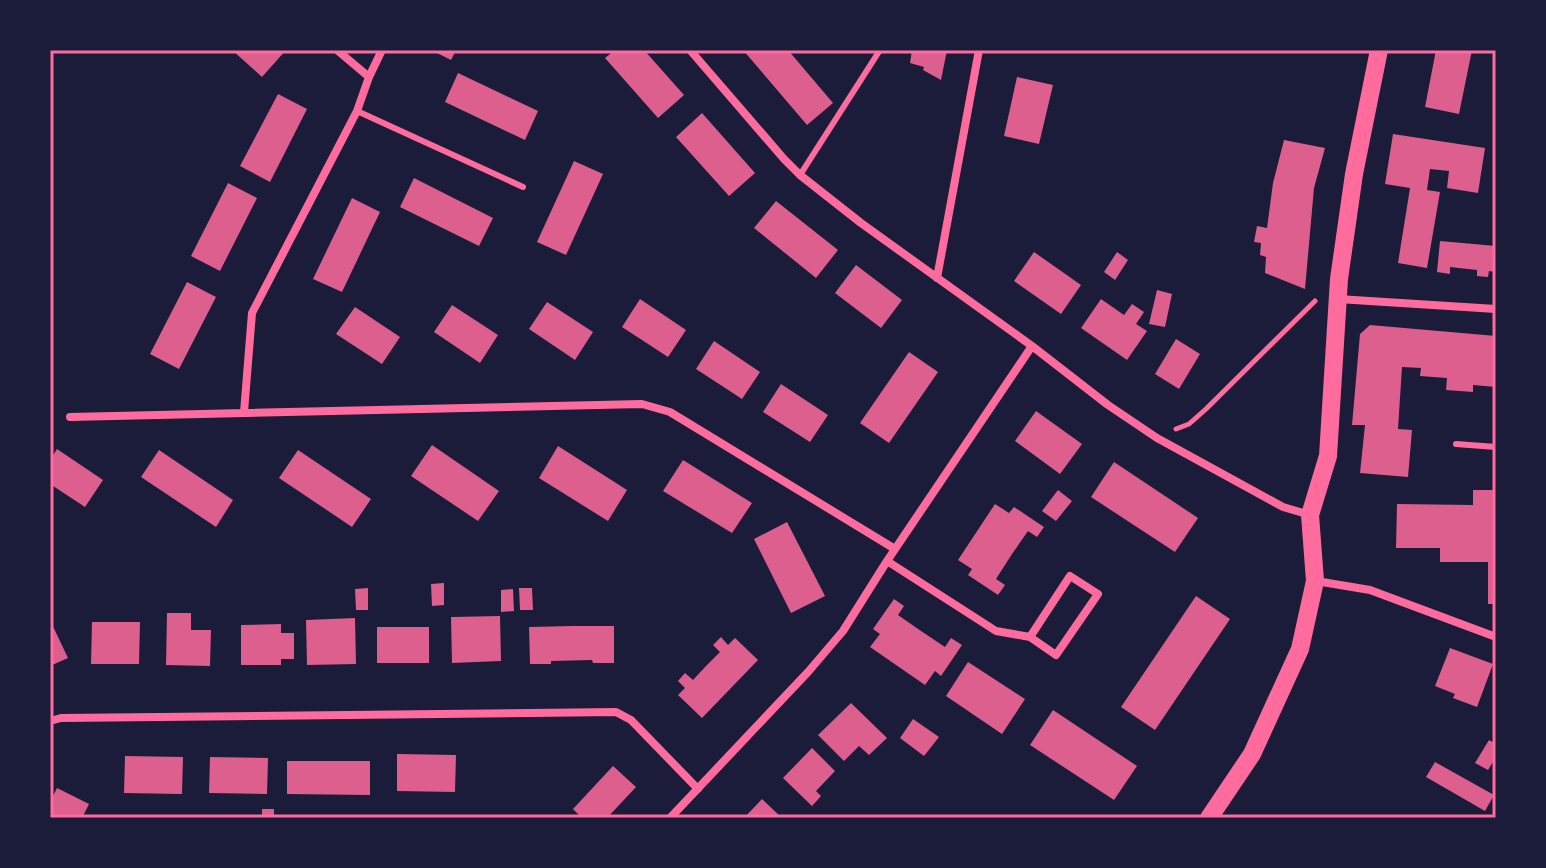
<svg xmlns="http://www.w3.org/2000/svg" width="1546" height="868" viewBox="0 0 1546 868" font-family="Cabin,sans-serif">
	<rect width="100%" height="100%" fill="#1b1b3a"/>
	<path fill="#dd5f8e" d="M232,50H286L262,77Z
		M431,50H456L451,60Z
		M615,50H644L684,95L658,118L605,58Z
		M743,50H788L833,103L807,125Z
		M912,50H947L941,80L923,70L924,67L910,63Z
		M1436,50H1472L1459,114L1425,107Z
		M458,73L538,111L525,140L445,102Z
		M1017,77L1053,85L1039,144L1004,136Z
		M278,94L307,109L270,182L240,166Z
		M702,113L755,173L729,196L676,137Z
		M1393,134L1485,148L1478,193L1447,188L1449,171L1430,169L1427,190L1440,192L1427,268L1398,263L1410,188L1385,184Z
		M1284,140L1325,148L1314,188L1305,289L1265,273L1266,257L1260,255L1261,243L1254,242L1257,226L1267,228L1273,183Z
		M574,161L603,174L566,255L537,242Z
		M414,178L493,218L479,246L400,207Z
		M228,183L257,198L220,271L191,256Z
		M352,198L380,212L342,292L313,279Z
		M776,201L838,250L816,278L754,228Z
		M1440,241L1496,246V272L1489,271L1488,277L1477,276V270L1450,267V274L1437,272Z
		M1034,252L1081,285L1061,314L1014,281Z
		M1117,252L1128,260L1115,280L1104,272Z
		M856,265L902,300L881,328L835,293Z
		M187,282L216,297L179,369L150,354Z
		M1157,290L1172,294L1165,327L1149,324Z
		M640,299L686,330L668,357L622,327Z
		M1101,299L1124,315L1132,304L1144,312L1136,324L1147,331L1127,360L1081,328Z
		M547,302L593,332L575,360L529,329Z
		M452,305L498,335L480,363L434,332Z
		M355,307L400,337L382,364L336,334Z
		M1370,325L1496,336V387L1473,385V392L1446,390L1447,378L1420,376L1421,368L1402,367L1398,429L1412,430L1408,477L1360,473L1365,425H1352L1360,334Z
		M1176,339L1200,354L1179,389L1155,374Z
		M714,341L760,372L742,399L696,369Z
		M909,352L938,372L889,443L860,423Z
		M781,384L828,415L810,442L763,412Z
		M1036,411L1082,444L1060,474L1015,441Z
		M432,445L499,491L478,521L411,476Z
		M558,446L627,490L608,521L539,478Z
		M57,449L103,480L85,507L50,484V460Z
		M159,450L233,500L216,527L141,477Z
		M298,450L371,499L352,527L279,478Z
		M683,460L752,503L732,533L663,491Z
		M1114,462L1198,518L1175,552L1091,497Z
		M1058,490L1072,501L1056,521L1042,511Z
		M1473,490H1496V604H1488V562H1440V548H1396L1397,504L1473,505Z
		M995,504L1009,513L1014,507L1044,527L1037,537L1028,531L1012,554L996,579L1005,585L998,595L968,575L972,569L958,560Z
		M787,522L825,596L791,613L754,539Z
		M444,583V605L432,606L431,584Z
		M368,588V610H356L355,589Z
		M519,588H532L533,610H520Z
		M513,589L514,611L501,612V590Z
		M1196,596L1230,619L1155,730L1121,707Z
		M894,599L904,606L898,615L921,631L945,647L951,638L962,645L941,676L935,671L925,685L870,647L880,634L873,629Z
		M167,613H191V630H211L210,666L166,665Z
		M500,616L501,661L452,663L451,617Z
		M355,618L356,664L307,665L306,620Z
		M50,620L68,658L50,666Z
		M92,622H140L139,664H91Z
		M281,624V633H294V659H281V665H241V625Z
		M572,626H614V663H593L592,660L551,661V664H530L529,627Z
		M377,627H429V663H377Z
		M721,637L728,645L735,638L758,660L702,718L678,695L685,688L678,681L685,673L693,680L706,666L720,652L713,645Z
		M1450,648L1493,664L1477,707L1453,698L1455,694L1435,686Z
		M968,662L1025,699L1002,734L946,696Z
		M851,703L887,738L869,755L859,746L844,761L818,735Z
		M1053,710L1137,766L1114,800L1030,745Z
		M913,719L939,737L924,756L900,738Z
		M1489,740L1496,744V757L1488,770L1475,763Z
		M812,748L835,771L816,791L821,796L812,806L783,778Z
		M397,754L456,755L455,792L397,791Z
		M125,756L183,757L182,794L124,793Z
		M210,757L268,758L267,794L209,793Z
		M287,761H370V795L287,794Z
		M1435,762L1494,795L1485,811L1426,777Z
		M613,766L636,787L607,818H582L573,809Z
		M57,788L89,804L82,818H50V802Z
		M762,799L782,818H744Z
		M262,809H274V818H262Z"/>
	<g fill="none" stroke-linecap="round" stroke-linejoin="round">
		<path stroke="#ff6b9d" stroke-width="5" d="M1176,429L1189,424L1206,409L1315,301"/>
		<path stroke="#ff6b9d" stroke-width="6" d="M357,111L523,187
			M800,175L880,50
			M1456,444L1496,447"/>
		<path stroke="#ff6b9d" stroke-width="8" d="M337,50L369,77
			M690,50L784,159L800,175L861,223L1032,346L1108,405L1157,438L1283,507L1310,515
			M937,278L979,50
			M1338,299L1496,309
			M244,412L252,313L357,111L369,77L382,50
			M70,417L642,404L670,412L895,549
			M887,561L996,631L1030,637L1056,655L1098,594L1070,576L1030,637
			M1316,581L1370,590L1496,637
			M50,721L61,718L616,712L631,720L698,789
			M670,818L808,672L843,631L887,561L1032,346"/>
		<path stroke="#ff6b9d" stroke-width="18" d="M1209,818L1252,754L1300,649L1315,581L1310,515L1328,456L1339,279L1354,174L1379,50"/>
	</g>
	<rect width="1546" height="868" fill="none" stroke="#1b1b3a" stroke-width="104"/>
	<rect x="52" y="52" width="1442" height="764" fill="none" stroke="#ff6b9d" stroke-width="3"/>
</svg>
